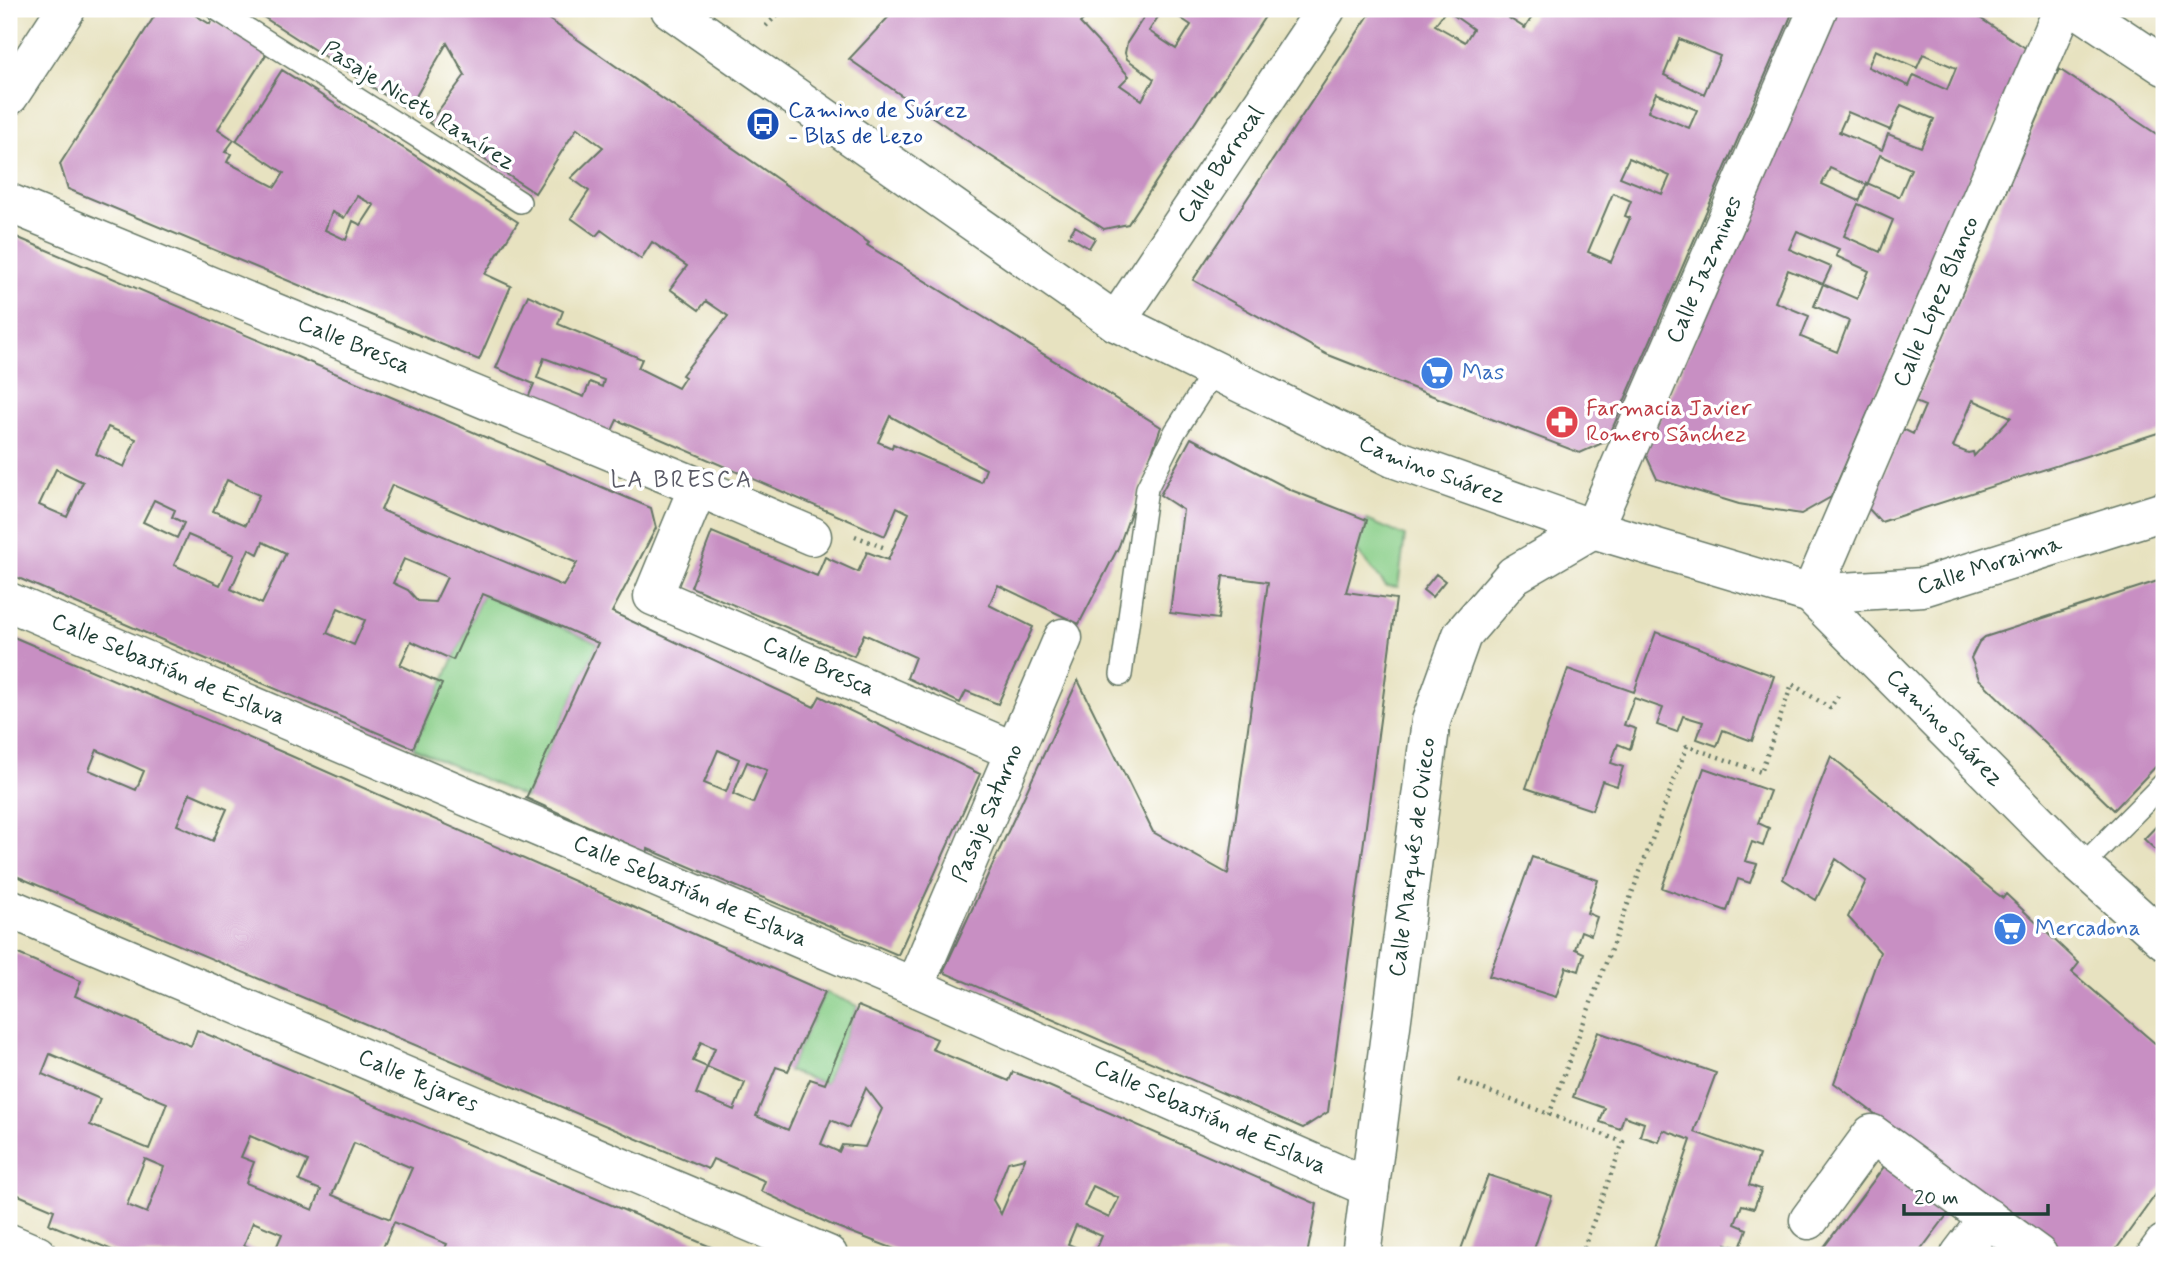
<svg xmlns="http://www.w3.org/2000/svg" width="2173" height="1264" viewBox="0 0 2173 1264" font-family="Mynerve,sans-serif">
	<rect width="100%" height="100%" fill="#fff"/>
	<filter id="ink" filterUnits="userSpaceOnUse"><feTurbulence type="fractalNoise" baseFrequency=".0143" numOctaves="2"/><feDisplacementMap in="SourceGraphic" scale="14" xChannelSelector="R" yChannelSelector="G"/><feConvolveMatrix kernelMatrix="1 2 1 2 8 2 1 2 1" color-interpolation-filters="sRGB"/></filter>
	<filter id="wash" filterUnits="userSpaceOnUse"><feTurbulence type="fractalNoise" baseFrequency=".00686" numOctaves="4" result="noise"/><feDisplacementMap in="SourceGraphic" scale="28" xChannelSelector="R" yChannelSelector="G"/><feGaussianBlur stdDeviation="1.57" result="paint"/><feColorMatrix in="noise" values="0 0 0 0 0 0 0 0 0 0 0 0 0 0 0 0 0 1.4 0 .05"/><feComposite in="paint" operator="in"/></filter>
	<g filter="url(#wash)">
		<rect width="100%" height="100%" fill="#e7e2c0"/>
		<path fill="#8acf89" stroke="#54865e" stroke-width="2" d="M1367,520L1405,536L1398,587L1386,586L1357,551Z
			M483,594L598,643L526,798L413,748Z
			M825,992L858,1006L825,1084L788,1071Z"/>
		<g id="blocks">
			<path fill="#c88fc3" fill-rule="evenodd" d="M159,9H185L210,24L212,19L267,53L218,129L234,140L225,152L231,154L227,162L275,187L284,173L236,141L282,70L518,222L485,274L511,286L479,360L68,189L60,164ZM357,196L374,205L361,225L353,221L346,240L325,230L332,212L344,218Z
				M251,9H534L869,243L867,245L1161,427L1119,546L1079,624L998,585L989,605L1033,627L998,704L966,691L960,703L907,678L915,657L864,634L854,656L691,587L712,532L817,576L825,557L858,572L867,552L888,560L909,513L897,507L885,536L617,420L610,435L528,398L534,384L496,368L528,295L563,311L558,324L642,359L638,368L678,388L685,377L682,375L728,316L706,301L699,310L670,289L687,266L652,242L641,259L601,230L596,236L571,218L589,191L571,178L603,147L577,128L535,193L429,123L465,75L447,43L408,110ZM544,358L604,380L602,387L590,382L584,397L537,378ZM890,416L986,469L981,482L893,444L892,448L878,442Z
				M896,9H1094L1080,23L1129,76L1120,85L1142,100L1154,79L1127,59L1125,53L1127,43L1149,9H1163L1149,31L1176,49L1191,25L1167,9H1270L1128,224L1104,229L963,138L849,59Z
				M1373,9H1512L1509,18L1525,28L1537,9H1794L1607,441L1580,453L1512,427L1326,354L1193,280ZM1446,10L1473,29L1465,42L1435,25ZM1679,39L1720,56L1704,94L1664,75ZM1656,93L1697,110L1689,128L1648,111ZM1629,158L1670,176L1662,194L1620,177ZM1613,193L1631,201L1625,216L1630,218L1611,262L1588,252Z
				M1837,9H1966L2027,49L1831,497L1801,514L1739,504L1657,479L1645,453ZM1875,50L1917,68L1923,54L1956,68L1947,90L1914,75L1909,86L1868,67ZM1901,105L1934,119L1921,147L1888,134L1882,150L1839,132L1848,112L1890,130ZM1880,155L1911,169L1899,197L1867,183L1859,201L1822,184L1830,168L1867,185ZM1858,204L1893,220L1880,252L1844,236ZM1797,231L1839,249L1836,256L1869,271L1857,299L1823,284L1814,306L1849,321L1837,352L1801,337L1809,316L1775,302L1788,270L1823,284L1831,267L1789,249Z
				M2059,69L2164,139V431L1881,522L1868,508L1903,429L1913,434L1925,406L1915,402ZM1973,400L2011,417L1974,456L1973,452L1968,453L1953,447Z
				M1075,226L1095,238L1089,248L1069,236Z
				M14,236L651,508L656,528L612,612L814,707L820,696L980,774L898,955L648,849L647,853L526,798L598,643L544,619L483,594L453,660L411,641L400,665L442,684L413,748L9,574V241ZM108,427L136,439L124,467L96,454ZM56,469L83,482L67,517L39,505ZM227,480L259,495L246,525L213,511ZM392,485L577,563L563,586L381,510ZM154,500L175,510L172,517L184,523L177,538L143,522ZM188,535L234,555L220,585L174,565ZM263,542L286,553L262,604L231,589L249,549L258,554ZM404,559L447,577L435,602L418,601L408,590L393,583ZM338,608L365,620L354,645L327,633ZM718,750L739,759L726,792L704,783ZM747,762L767,770L753,803L733,794Z
				M1191,438L1291,490L1367,520L1346,592L1396,599L1328,1112L1303,1128L943,972L1078,680L1153,832L1228,874L1268,582L1223,576L1218,619L1170,613L1183,510L1160,495Z
				M1436,574L1445,581L1432,597L1423,590Z
				M2164,579V758L2114,810L1979,679L1971,658L1979,642L1985,637Z
				M1656,632L1774,676L1752,741L1723,730L1717,746L1697,739L1703,722L1683,716L1677,732L1657,725L1663,708L1634,698L1624,725L1636,729L1630,749L1618,744L1611,763L1623,767L1617,786L1602,781L1592,810L1526,788L1568,669L1634,692Z
				M9,635L289,755L825,992L788,1071L776,1067L756,1116L788,1130L810,1079L825,1084L858,1006L937,1039L932,1049L1009,1081L1013,1072L1035,1080L1317,1204L1307,1255H910L832,1225L761,1191L765,1181L713,1159L708,1169L9,873ZM97,750L144,771L136,790L89,770ZM190,793L227,809L213,841L177,825ZM701,1042L715,1048L707,1067L745,1083L734,1110L696,1094L707,1067L693,1061ZM866,1088L882,1109L865,1147L842,1145L839,1152L821,1144L831,1120L849,1128ZM1025,1158L1001,1214L993,1200L1008,1162ZM1093,1186L1119,1198L1109,1218L1084,1206ZM1076,1225L1102,1236L1094,1255L1068,1244Z
				M1831,756L1996,893L2003,898L2006,894L2079,963L2072,972L2164,1051V1183L2112,1255H2062L1834,1083L1880,952L1848,917L1866,881L1836,859L1816,900L1783,879Z
				M1704,768L1770,791L1758,823L1769,828L1763,846L1752,842L1745,861L1757,864L1750,883L1738,879L1727,911L1662,888Z
				M2164,818V858L2144,839Z
				M1532,857L1598,880L1587,913L1597,917L1591,935L1581,931L1575,949L1584,953L1579,971L1566,967L1556,997L1489,976Z
				M9,950L81,981L75,996L191,1046L197,1030L730,1255H527L513,1250L511,1255H442L447,1244L394,1222L382,1250L394,1255H273L282,1234L253,1222L244,1245L267,1255H124L49,1224L54,1210L9,1191ZM50,1054L167,1103L149,1149L90,1125L100,1099L42,1074ZM250,1136L308,1161L299,1181L321,1190L313,1210L246,1183L254,1162L241,1157ZM354,1143L412,1168L390,1219L332,1195ZM145,1159L164,1167L147,1213L127,1205Z
				M1598,1032L1716,1073L1694,1132L1759,1155L1749,1185L1761,1189L1754,1208L1742,1205L1735,1224L1747,1229L1740,1248L1726,1244L1723,1255H1665L1653,1251L1691,1140L1663,1130L1659,1142L1640,1136L1644,1123L1624,1116L1620,1129L1600,1122L1605,1108L1573,1097Z
				M1886,1164L1950,1211L1917,1255H1818Z
				M1488,1175L1552,1196L1532,1255H1459Z"/>
		</g>
	</g>
	<g filter="url(#ink)">
		<use href="#blocks" fill-opacity="0" stroke="#657765" stroke-width="2"/>
		<g fill="none" stroke-linecap="round" stroke-linejoin="round">
			<defs>
				<path id="service" d="M216,9L520,202
					M1121,675L1147,488L1175,432L1214,371
					M2082,866L2164,783"/>
				<g id="minor">
					<path id="s1" d="M9,203L698,487L653,596L1014,751"/>
					<path id="s2" d="M1116,322L1326,9"/>
					<path d="M698,487L812,536"/>
					<path id="s3" d="M1811,594L2063,9"/>
					<path id="s4" d="M9,602L914,987L1370,1188"/>
					<path id="s5" d="M9,908L828,1255"/>
					<path id="s6" d="M914,987L1063,638"/>
					<path d="M1809,1220L1872,1134L2038,1255"/>
					<path d="M9,1243L37,1255"/>
					<path id="s7" d="M1361,1255L1431,721L1462,635L1514,575L1593,529L1818,9"/>
					<path d="M1960,1255L1988,1218"/>
					<path d="M2156,1255L2164,1244"/>
				</g>
				<g id="secondary">
					<path id="s8" d="M670,9L1116,322L1393,458L1593,529L1811,594"/>
					<path d="M2078,9L2164,66"/>
					<path d="M9,96L66,9"/>
				</g>
				<g id="primary">
					<path id="s9" d="M1811,594L2074,859L2164,940"/>
					<path id="s10" d="M1811,594L1923,587L2164,511"/>
				</g>
			</defs>
			<use href="#service" stroke="#657765" stroke-width="24"/>
			<use href="#minor" stroke="#657765" stroke-width="41"/>
			<use href="#secondary" stroke="#657765" stroke-width="41"/>
			<use href="#primary" stroke="#657765" stroke-width="41"/>
			<path stroke="#657765" stroke-width="4.5" stroke-dasharray="2 5" stroke-linecap="butt" d="M766,26L783,9
				M855,536L885,548
				M1458,1080L1623,1142L1581,1255
				M1549,1115L1687,746L1761,772L1792,684L1830,708L1838,696"/>
			<use href="#service" stroke="#fff" stroke-width="21"/>
			<use href="#minor" stroke="#fff" stroke-width="38"/>
			<use href="#secondary" stroke="#fff" stroke-width="38"/>
			<use href="#primary" stroke="#fff" stroke-width="38"/>
		</g>
	</g>
	<defs>
		<symbol id="bus-disc" viewBox="-11 -11 22 22"><circle r="9.5" fill="#1a4fb4" stroke="#fff"/><path d="M-5-6H5V4H4V6H2V4H-2V6H-4V4H-5ZM-3.5-4V0h7V-4ZM-3.5 1.2v1.5H-2V1.2ZM2 1.2v1.5H3.5V1.2Z" fill="#fff"/></symbol>
		<symbol id="supermarket-disc" viewBox="-11 -11 22 22"><circle r="9.5" fill="#3f7fe0" stroke="#fff"/><path d="M-6-5.5h2.5l.6 2H6L4.5 2H-2.5L-4.4-4H-6ZM-1.5 3.2a1.3 1.3 0 1 0 .1 0ZM3 3.2a1.3 1.3 0 1 0 .1 0Z" fill="#fff"/></symbol>
		<symbol id="pharmacy-disc" viewBox="-11 -11 22 22"><circle r="9.5" fill="#e0444e" stroke="#fff"/><path d="M-2-6h4v4h4v4h-4v4h-4v-4h-4v-4h4Z" fill="#fff"/></symbol>
	</defs>
	<g fill-rule="evenodd">
		<use href="#bus-disc" x="744" y="105" width="38" height="38"/>
		<use href="#supermarket-disc" x="1418" y="354" width="38" height="38"/>
		<use href="#pharmacy-disc" x="1543" y="403" width="38" height="38"/>
		<use href="#supermarket-disc" x="1991" y="910" width="38" height="38"/>
	</g>
	<g text-anchor="middle" dominant-baseline="central" stroke-width="7" stroke-linejoin="round" paint-order="stroke">
		<g font-size="23" fill="#1f3d34" stroke="#fff">
			<text transform="translate(418 106) rotate(32)">Pasaje Niceto Ramírez</text>
			<text stroke="none"><textPath href="#s2" startOffset="189">Calle Berrocal</textPath></text>
			<text stroke="none"><textPath href="#s7" startOffset="1083">Calle Jazmines</textPath></text>
			<text stroke="none"><textPath href="#s3" startOffset="318">Calle López Blanco</textPath></text>
			<text stroke="none"><textPath href="#s1" startOffset="373">Calle Bresca</textPath></text>
			<text stroke="none"><textPath href="#s8" startOffset="894">Camino Suárez</textPath></text>
			<text stroke="none"><textPath href="#s10" startOffset="182">Calle Moraima</textPath></text>
			<text stroke="none"><textPath href="#s1" startOffset="1043">Calle Bresca</textPath></text>
			<text stroke="none"><textPath href="#s4" startOffset="173">Calle Sebastián de Eslava</textPath></text>
			<text stroke="none"><textPath href="#s9" startOffset="189">Camino Suárez</textPath></text>
			<text stroke="none"><textPath href="#s6" startOffset="189">Pasaje Saturno</textPath></text>
			<text stroke="none"><textPath href="#s7" startOffset="401">Calle Marqués de Ovieco</textPath></text>
			<text stroke="none"><textPath href="#s4" startOffset="740">Calle Sebastián de Eslava</textPath></text>
			<text stroke="none"><textPath href="#s5" startOffset="444">Calle Tejares</textPath></text>
			<text stroke="none"><textPath href="#s4" startOffset="1307">Calle Sebastián de Eslava</textPath></text>
		</g>
		<g font-size="23" fill="#164399" stroke="#fff" text-anchor="start">
			<text x="788" y="111">Camino de Suárez<tspan x="788" dy="26">- Blas de Lezo</tspan></text>
		</g>
		<g font-size="23" fill="#366cbe" stroke="#fff" text-anchor="start">
			<text x="1462" y="373">Mas</text>
			<text x="2035" y="929">Mercadona</text>
		</g>
		<g font-size="23" fill="#be3a42" stroke="#fff" text-anchor="start">
			<text x="1586" y="409">Farmacia Javier<tspan x="1586" dy="26">Romero Sánchez</tspan></text>
		</g>
		<g font-size="24" letter-spacing="2" fill="#5a5a66" stroke="#fff">
			<text x="682" y="480">LA BRESCA</text>
		</g>
	</g>
	<rect width="2173" height="1264" fill="none" stroke="#fff" stroke-width="35"/>
	<path d="M1904 1204v10h144v-10" fill="none" stroke="#1f3d34" stroke-width="3.5"/>
	<text x="1914" y="1204" font-size="21" fill="#1f3d34" stroke="#ffffff" stroke-width="5" paint-order="stroke">20 m</text>
</svg>
